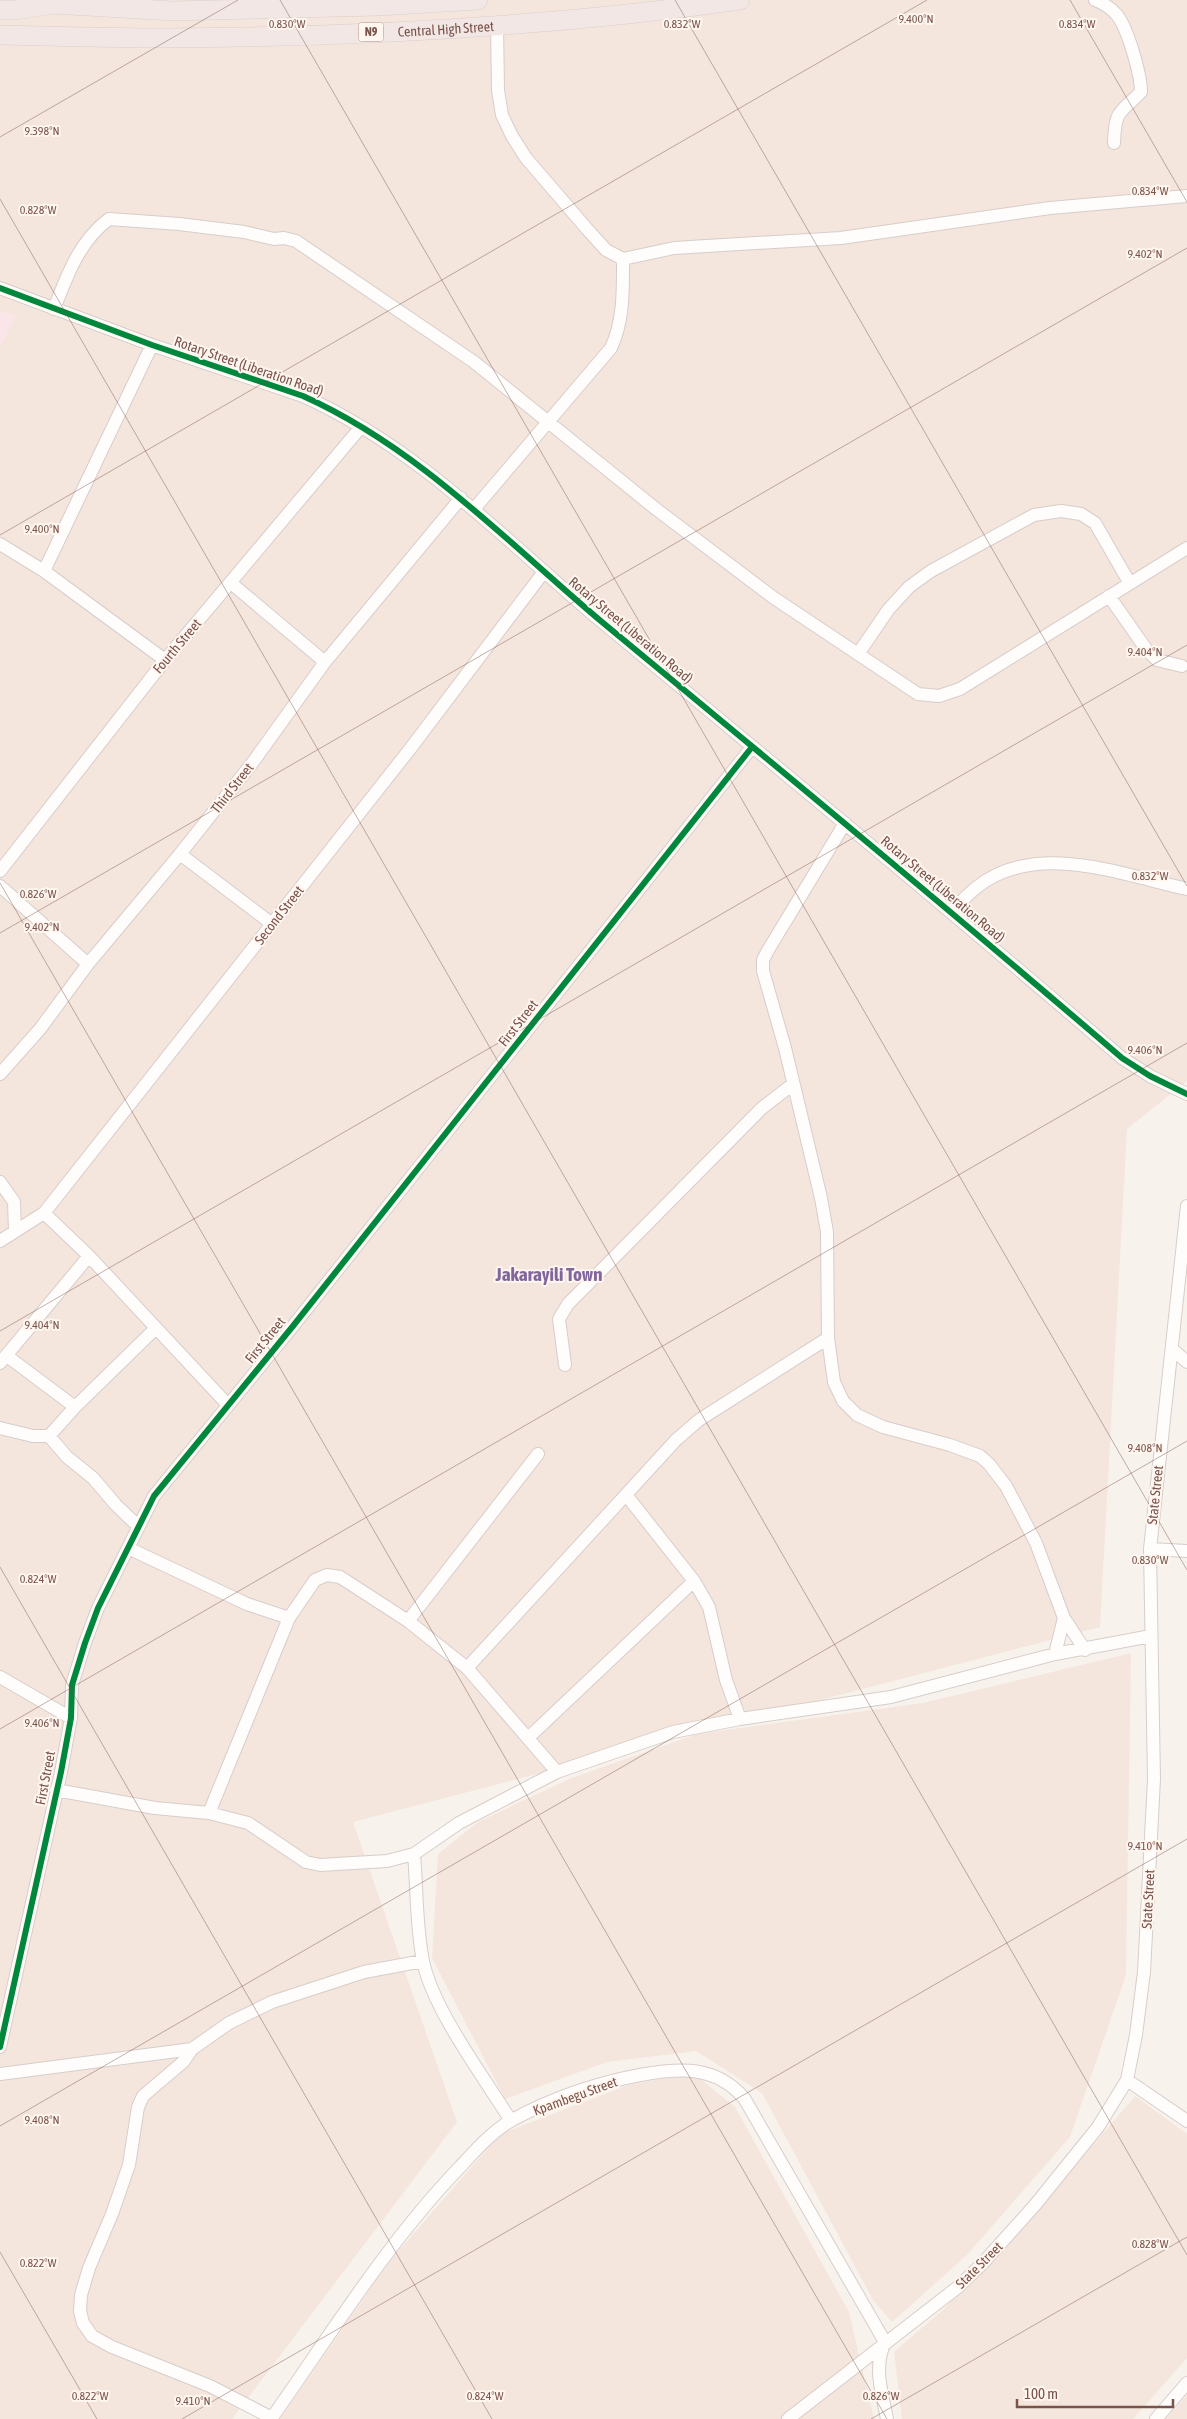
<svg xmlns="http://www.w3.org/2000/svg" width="1187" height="2419" viewBox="0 0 1187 2419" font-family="'Asap Condensed',sans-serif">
	<rect width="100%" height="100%" fill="#f8f2ed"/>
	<path fill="#f4e6dd" d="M0,0H1187V1081L1127,1129L1100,1627L353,1822L457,2122L232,2419H0Z
		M1131,1653L1126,1975L1070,2137L967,2255L892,2322L873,2300L762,2093L696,2051L607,2062L505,2099L432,1958L438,1854L478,1822L569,1779L697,1734L923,1703Z
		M693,2073L735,2107L849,2312L874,2419H280L389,2262L500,2134L628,2085Z
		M1135,2096L1187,2134V2358L1133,2419H902L894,2352L944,2309L1064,2179Z
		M1187,2395V2419H1166Z"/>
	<path fill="#fae5e9" d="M0,311L16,315L0,348Z"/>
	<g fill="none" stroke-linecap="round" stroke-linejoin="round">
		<defs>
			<path id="minor" d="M1095,0C1103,3 1111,8 1117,15C1128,29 1141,75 1141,92C1119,114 1115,110 1114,143
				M497,25L498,90L502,115L512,136L526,158L587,229L606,250L623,259
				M0,288L152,345L303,396C419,448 507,542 602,622C776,766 950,910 1122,1058L1150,1076L1187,1094
				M54,309C67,276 79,241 109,219L179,224L244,232L274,239L284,238L296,241L474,362L656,509L774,598L918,694L939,696L960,689L1187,548
				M474,509L611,348C624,320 623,290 623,259L674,248L841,238L1050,208L1187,196
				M0,544L44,571L165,660
				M44,571L152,345
				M231,583L325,662
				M1109,596L1146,649L1157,660L1182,666
				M858,654L888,610L909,587L931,571L1034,515L1061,511L1081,514L1095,523L1129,582
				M845,823L767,952L763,960V971L785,1048L821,1198L827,1232L828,1338L834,1382L843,1401L857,1415L883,1427L950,1445L980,1456L989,1464L1006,1486L1036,1543L1064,1618L1085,1650
				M180,854L272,924
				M0,871L165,660L361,427
				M0,886L88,964
				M952,911C960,903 968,894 977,887C1037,840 1122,875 1187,889
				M0,1074L40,1029L88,964L180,854L253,762L325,662L461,498
				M0,1182L14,1202L15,1231
				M44,1213L89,1256L228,1405
				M0,1241L44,1213L410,749L543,573
				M1172,1349L1187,1362
				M7,1356L75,1407
				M0,1363L89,1256
				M565,1365L559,1319L568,1304L762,1108L793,1084
				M0,1428L33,1436H49
				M627,1496L694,1581L709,1607L726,1680L740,1719
				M138,1526L116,1505L93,1478L67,1457L49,1436L75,1407L155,1329
				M128,1548L247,1604L289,1618
				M1150,1549L1187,1551
				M408,1621L538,1454
				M1055,1654L1064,1618
				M467,1668L676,1440L699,1420L828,1338
				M0,1677L71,1718
				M529,1737L694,1581
				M56,1790L155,1808L209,1813L248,1823L306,1862L320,1865L387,1861L414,1854L459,1823L557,1772L673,1732L740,1719L891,1697L1055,1654L1151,1636
				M209,1813L289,1618L315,1580L327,1575L340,1577L408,1621L467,1668L557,1772
				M414,1854C417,1889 416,1926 423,1961C433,2010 484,2077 511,2121
				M0,2047L61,1772L71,1718L72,1685L85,1643L98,1608L154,1496L293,1326L752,747
				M192,2049L183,2062L143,2096L138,2107L129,2165L112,2214L89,2268L81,2295L80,2311L83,2323L92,2336L112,2347L210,2386L272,2418
				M0,2074L192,2049L229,2023L272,2002L364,1972L423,1961
				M1127,2080L1187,2121
				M885,2342C873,2368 882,2392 887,2419
				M271,2419C331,2334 387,2243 459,2168C475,2151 491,2132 512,2120C551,2099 597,2083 640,2075C680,2068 715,2065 744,2098L885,2342
				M788,2419L958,2287L982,2264L1035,2205L1098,2127L1127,2080L1136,2035L1144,1972L1154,1779L1150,1549L1187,1206
				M1156,2419L1187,2383"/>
			<g id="highway">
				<path d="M0,10H16L53,4L173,11L378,6L478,0"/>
				<path id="s1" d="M0,35C54,36 108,38 163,38C355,37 550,27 740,0"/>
			</g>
		</defs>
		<use href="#minor" stroke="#d7cdca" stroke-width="14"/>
		<use href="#highway" stroke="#daceca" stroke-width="20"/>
		<use href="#minor" stroke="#fefdfc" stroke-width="12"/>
		<use href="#highway" stroke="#f2e7e5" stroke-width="19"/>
		<defs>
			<path id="cycleway" d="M0,288L152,345L303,396C419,448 507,542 602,622C776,766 950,910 1122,1058L1150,1076L1187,1094
				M0,2047L61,1772L71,1718L72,1685L85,1643L98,1608L154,1496L293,1326L752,747"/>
		</defs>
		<use href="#cycleway" stroke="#fff6f0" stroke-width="9"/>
		<use href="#cycleway" stroke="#00873e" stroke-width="6"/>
	</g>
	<path fill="none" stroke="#7a534a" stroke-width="1" stroke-opacity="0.45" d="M280,0L1187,1570M675,0L1187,886M1070,0L1187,202M0,137L238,0M0,199L1187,2255M0,535L927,0M0,883L887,2419M0,933L1187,248M0,1331L1187,645M0,1567L492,2419M0,1729L1187,1043M0,2126L1187,1441M0,2252L97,2419M182,2419L1187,1839M871,2419L1187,2237"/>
	<g text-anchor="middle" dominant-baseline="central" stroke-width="4" stroke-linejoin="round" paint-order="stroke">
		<rect fill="#fff6f0" stroke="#a2847c" stroke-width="1" x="358.5" y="22.5" width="25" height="19" rx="4"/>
		<g font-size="12" font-weight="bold" fill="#7a534a">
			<text x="371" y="32">N9</text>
		</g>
		<g font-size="14" fill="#7a534a" stroke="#fff6f0">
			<text stroke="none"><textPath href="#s1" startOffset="446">Central High Street</textPath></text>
			<text transform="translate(249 366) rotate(19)">Rotary Street (Liberation Road)</text>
			<text transform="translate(631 630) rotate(40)">Rotary Street (Liberation Road)</text>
			<text transform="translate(177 646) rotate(-50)">Fourth Street</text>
			<text transform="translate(232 788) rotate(-52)">Third Street</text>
			<text transform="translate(943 889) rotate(40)">Rotary Street (Liberation Road)</text>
			<text transform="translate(279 915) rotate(-52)">Second Street</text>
			<text transform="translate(518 1023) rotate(-52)">First Street</text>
			<text transform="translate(265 1340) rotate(-51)">First Street</text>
			<text transform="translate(1155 1495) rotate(-84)">State Street</text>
			<text transform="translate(45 1778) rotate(-79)">First Street</text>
			<text transform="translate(1148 1899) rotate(-87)">State Street</text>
			<text transform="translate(575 2096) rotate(-20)">Kpambegu Street</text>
			<text transform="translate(979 2265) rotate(-45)">State Street</text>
		</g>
		<g font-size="19" font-weight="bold" fill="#81669d" stroke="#fff6f0">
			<text x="549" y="1274">Jakarayili Town</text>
		</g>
	</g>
	<g font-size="12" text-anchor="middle" fill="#7a534a" stroke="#fff6f0" stroke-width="4" stroke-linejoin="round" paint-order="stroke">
		<text x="916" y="23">9.400°N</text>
		<text x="287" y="28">0.830°W</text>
		<text x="682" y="28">0.832°W</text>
		<text x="1077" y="28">0.834°W</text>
		<text x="42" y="135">9.398°N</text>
		<text x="1150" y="195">0.834°W</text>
		<text x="38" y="214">0.828°W</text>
		<text x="1145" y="258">9.402°N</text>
		<text x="42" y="533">9.400°N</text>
		<text x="1145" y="656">9.404°N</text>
		<text x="1150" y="880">0.832°W</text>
		<text x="38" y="898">0.826°W</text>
		<text x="42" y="931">9.402°N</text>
		<text x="1145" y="1054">9.406°N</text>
		<text x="42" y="1329">9.404°N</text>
		<text x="1145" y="1452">9.408°N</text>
		<text x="1150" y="1564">0.830°W</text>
		<text x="38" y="1583">0.824°W</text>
		<text x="42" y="1727">9.406°N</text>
		<text x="1145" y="1850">9.410°N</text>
		<text x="42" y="2124">9.408°N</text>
		<text x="1150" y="2248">0.828°W</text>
		<text x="38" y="2267">0.822°W</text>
		<text x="90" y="2400">0.822°W</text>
		<text x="485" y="2400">0.824°W</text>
		<text x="881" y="2400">0.826°W</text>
		<text x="193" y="2405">9.410°N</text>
	</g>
	<path d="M1017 2399v8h156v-8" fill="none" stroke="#7a534a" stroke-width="2.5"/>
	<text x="1024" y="2399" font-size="15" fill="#7a534a" stroke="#fff6f0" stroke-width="4" paint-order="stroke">100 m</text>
</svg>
